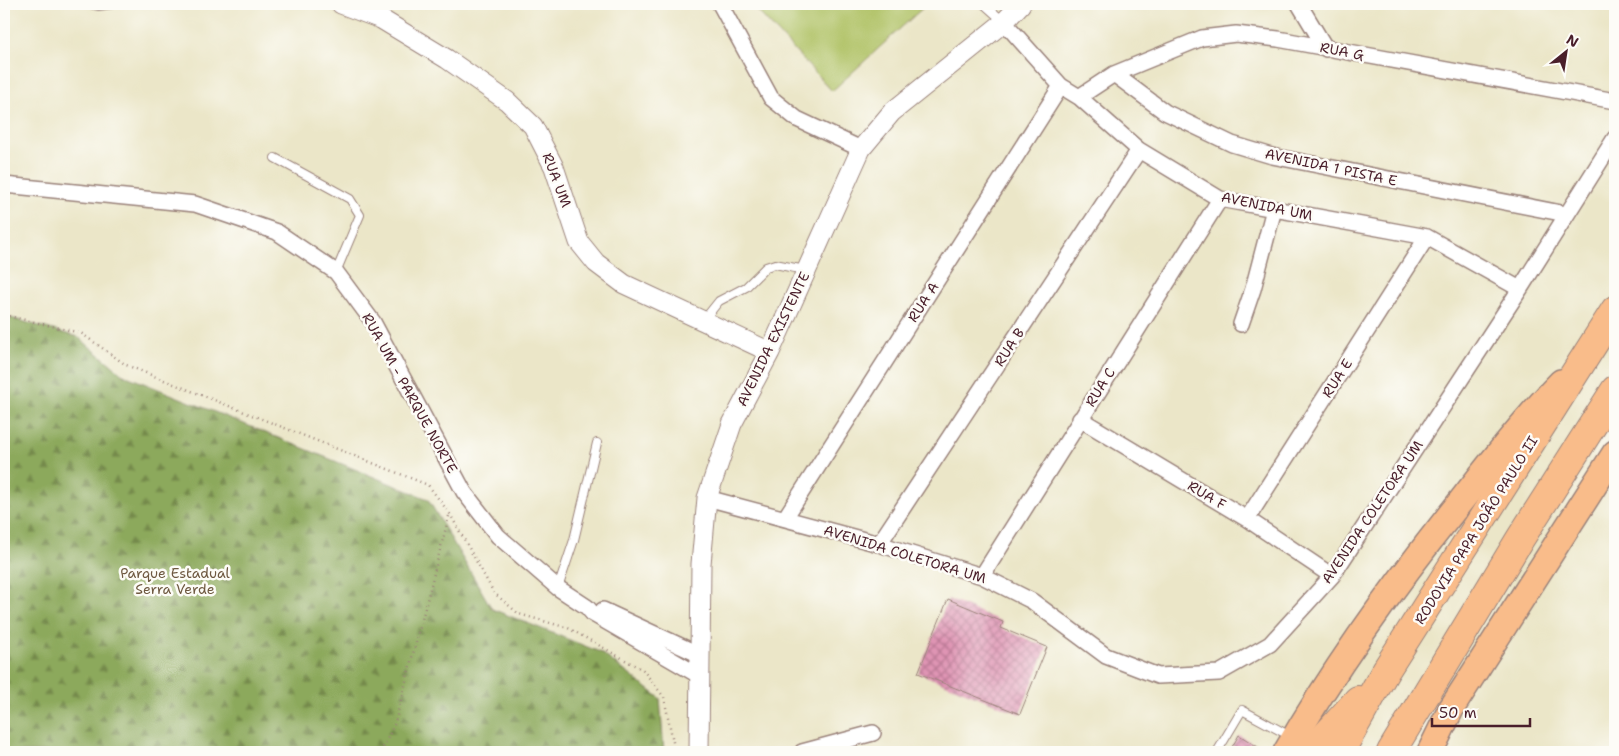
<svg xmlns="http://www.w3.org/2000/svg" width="1619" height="756" viewBox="0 0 1619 756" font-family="'Shantell Sans',sans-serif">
	<defs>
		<pattern id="forest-firs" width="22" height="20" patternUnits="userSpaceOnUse" patternTransform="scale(1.25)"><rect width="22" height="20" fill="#8ca95c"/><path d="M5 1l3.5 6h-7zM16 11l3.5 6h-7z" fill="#74894c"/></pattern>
		<pattern id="building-cross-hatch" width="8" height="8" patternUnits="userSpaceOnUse" patternTransform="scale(1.25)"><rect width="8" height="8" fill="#df94b4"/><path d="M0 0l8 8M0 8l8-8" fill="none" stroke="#b77893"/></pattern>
	</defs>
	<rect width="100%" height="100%" fill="#fdfcf7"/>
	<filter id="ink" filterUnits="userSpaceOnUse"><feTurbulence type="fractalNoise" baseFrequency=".02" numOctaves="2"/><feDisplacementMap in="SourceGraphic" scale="10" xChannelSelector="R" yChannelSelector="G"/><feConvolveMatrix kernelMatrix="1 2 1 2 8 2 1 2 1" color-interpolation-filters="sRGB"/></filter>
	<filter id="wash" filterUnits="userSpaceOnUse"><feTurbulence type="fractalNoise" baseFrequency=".0096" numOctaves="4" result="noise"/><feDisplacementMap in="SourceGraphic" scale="20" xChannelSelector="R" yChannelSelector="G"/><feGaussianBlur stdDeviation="1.12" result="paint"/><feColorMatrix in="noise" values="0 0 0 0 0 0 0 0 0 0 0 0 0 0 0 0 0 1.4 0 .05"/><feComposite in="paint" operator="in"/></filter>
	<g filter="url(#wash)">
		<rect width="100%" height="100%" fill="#ebe6c8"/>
		<path fill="url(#forest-firs)" stroke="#6b6444" d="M4,316L78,337L124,375L428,499L492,609L600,652L660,698L664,752H4Z"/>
		<path fill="#b1c367" stroke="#7e7149" d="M751,4H927L832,91Z"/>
		<g id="blocks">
			<path fill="url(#building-cross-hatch)" d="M948,599L1003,622L1001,628L1047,647L1020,714L918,673Z
				M1239,735L1266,752H1229Z"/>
		</g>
	</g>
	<g filter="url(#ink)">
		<use href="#blocks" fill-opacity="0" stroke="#9a827a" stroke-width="1"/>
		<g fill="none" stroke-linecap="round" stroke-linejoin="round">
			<defs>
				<path id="service" d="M90,4L98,6L113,4
					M984,4L1003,21
					M275,158L350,199L360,215L336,272
					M703,321L719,301L746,287L766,267L775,264L805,270
					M558,588L574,540L597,443
					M1217,752L1242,710L1292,737"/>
				<path id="minor" d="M720,4L771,98L797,119L861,149
					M1299,4L1326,49
					M1004,22L1061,86L1079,97L1139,150L1220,199L1427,237L1520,289
					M1114,74L1165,112L1232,144L1272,156L1566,214
					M1079,97L1114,74L1202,38L1236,34L1278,39L1615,101
					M4,185L195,204L277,232L336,272L373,322L464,492L498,536L558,588L587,607L593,614L698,675
					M1241,324L1253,289L1274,209
					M1080,419L1247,519L1332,576
					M707,498L879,544L982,576L1032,601L1106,656L1158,676L1219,673L1270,644L1332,576L1520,289L1615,138
					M785,518L1061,86
					M1247,519L1427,237
					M879,544L1139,150
					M982,576L1220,199
					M603,610L700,655
					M802,752L873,733"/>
				<path id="tertiary" d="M341,4L381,19L447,59L507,101L533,126L554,167L579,242L596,263L624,284L770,352
					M699,752L701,564L707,498L732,424L770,352L861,149L892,112L1004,22L1021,4"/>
				<path id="primary" d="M1286,752C1337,663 1397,581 1461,501C1493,460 1525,419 1561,382
					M1430,752L1451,709L1615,453"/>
				<path id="motorway" d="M1311,752L1358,700
					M1340,752L1386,670L1615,310
					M1391,752L1520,539L1615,390"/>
			</defs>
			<use href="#service" stroke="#9a827a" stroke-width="10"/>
			<use href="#minor" stroke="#9a827a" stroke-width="18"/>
			<use href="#tertiary" stroke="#9a827a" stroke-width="21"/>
			<use href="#primary" stroke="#9a827a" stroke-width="28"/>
			<use href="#motorway" stroke="#9a827a" stroke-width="30"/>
			<path stroke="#9a827a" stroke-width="2.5" stroke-dasharray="1 4" stroke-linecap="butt" d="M4,315L81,333L126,365L428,485L450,514L494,593L519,614L568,628L643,670L664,697L675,752
				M381,752L395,723L449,516"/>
			<use href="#service" stroke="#fff" stroke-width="8"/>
			<use href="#minor" stroke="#fff" stroke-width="15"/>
			<use href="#tertiary" stroke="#fff" stroke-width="19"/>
			<use href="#primary" stroke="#f9bc8a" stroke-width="25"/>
			<use href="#motorway" stroke="#f9bc8a" stroke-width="28"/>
		</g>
	</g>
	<g text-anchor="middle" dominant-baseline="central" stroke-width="5" stroke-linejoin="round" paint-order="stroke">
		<g font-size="14" fill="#4a1f2b" stroke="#fdfcf7">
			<text transform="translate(1342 51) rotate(11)">RUA G</text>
			<text transform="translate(1331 167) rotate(12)">AVENIDA 1 PISTA E</text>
			<text transform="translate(557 180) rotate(69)">RUA UM</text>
			<text transform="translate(1267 206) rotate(12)">AVENIDA UM</text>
			<text transform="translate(923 302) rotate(-57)">RUA A</text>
			<text transform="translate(773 339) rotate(-64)">AVENIDA EXISTENTE</text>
			<text transform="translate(1009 347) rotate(-57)">RUA B</text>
			<text transform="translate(1337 378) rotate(-57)">RUA E</text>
			<text transform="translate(1100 387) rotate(-58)">RUA C</text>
			<text transform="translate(410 393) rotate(61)">RUA UM - PARQUE NORTE</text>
			<text transform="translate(1207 495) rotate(31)">RUA F</text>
			<text transform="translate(1372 512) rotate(-56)">AVENIDA COLETORA UM</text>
			<text transform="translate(1476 530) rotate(-58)">RODOVIA PAPA JOÃO PAULO II</text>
			<text transform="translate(905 554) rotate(17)">AVENIDA COLETORA UM</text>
		</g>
		<g font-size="14" fill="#6e5840" stroke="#fdfcf7">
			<text x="175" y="573">Parque Estadual<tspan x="175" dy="16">Serra Verde</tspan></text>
		</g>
	</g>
	<rect width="1619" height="756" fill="none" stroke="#fdfcf7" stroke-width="20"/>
	<g transform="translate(1566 52) rotate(30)" stroke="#fdfcf7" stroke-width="4" paint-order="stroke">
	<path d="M0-4L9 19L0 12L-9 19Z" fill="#4a1f2b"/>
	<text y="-8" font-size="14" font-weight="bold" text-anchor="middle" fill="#4a1f2b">N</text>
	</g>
	<path d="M1432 718v8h98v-8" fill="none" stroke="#4a1f2b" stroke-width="2.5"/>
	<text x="1439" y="718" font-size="15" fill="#4a1f2b" stroke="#fdfcf7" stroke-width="4" paint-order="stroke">50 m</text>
</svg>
